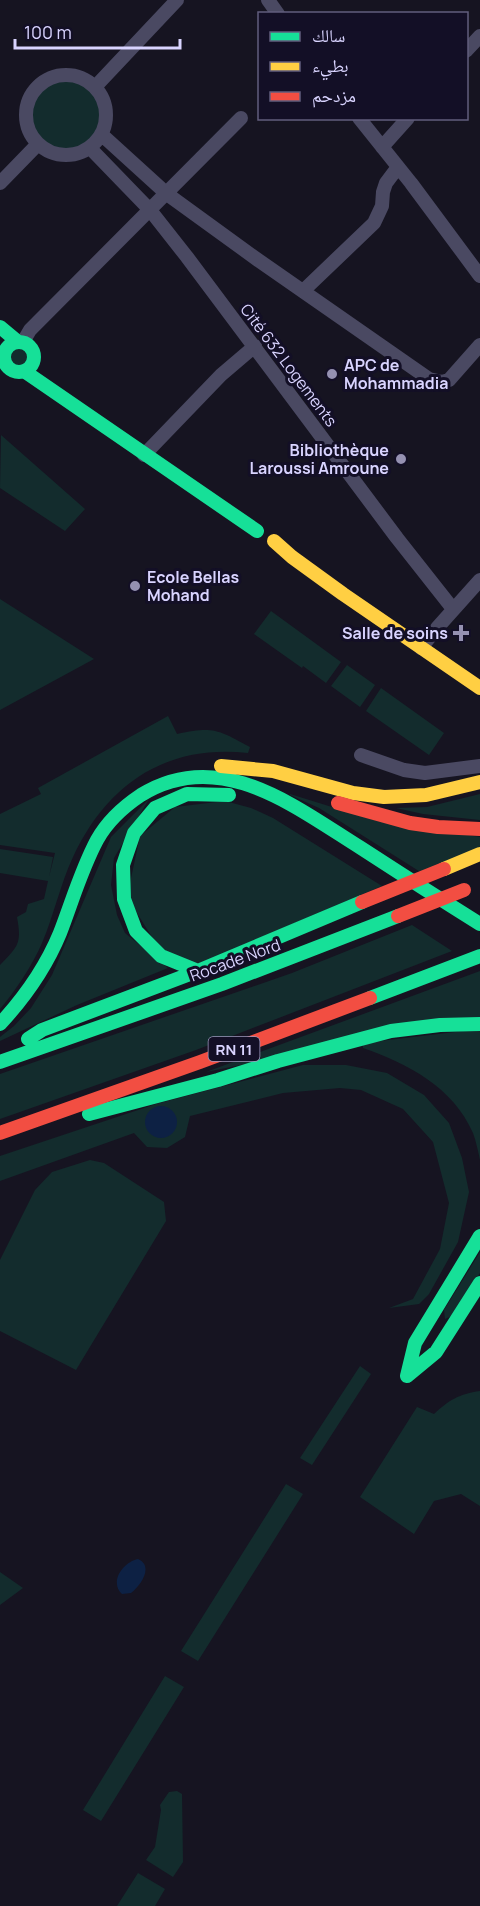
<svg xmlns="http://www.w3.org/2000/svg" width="480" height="1906" viewBox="0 0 480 1906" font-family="Manrope,'Noto Naskh Arabic',sans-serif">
	<rect width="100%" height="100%" fill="#161421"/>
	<path fill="#132c2d" d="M31 116a35 35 0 1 1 70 0a35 35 0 1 1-70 0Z
		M8 357a11 11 0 1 1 22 0a11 11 0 1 1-22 0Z
		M1,435L85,509L65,531L0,488Z
		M0,599L94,659L0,710Z
		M271,611L341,662L326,683L303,666L302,668L254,634Z
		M347,665L375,685L360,707L331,686Z
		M381,688L444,733L429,755L366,711Z
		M168,716L177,734C214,726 218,730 250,747L248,753C166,744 107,784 73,857C60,885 54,915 42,943C32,966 16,990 0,1009V965C18,946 22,944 17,917L26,912L28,904L44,899L48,881L0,873V849L53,857L49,877L55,853L0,845V814L41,794L38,788Z
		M290,794L377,821L480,837V850L422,873L319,808L290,795Z
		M480,794V820L423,814L396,808L427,807Z
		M149,799L114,858L111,885L117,915L125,933L168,968L77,1005L0,1041V1037L14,1026L31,1008L52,975L111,837Z
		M225,801L251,808L273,818L382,886L198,964L160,950L127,897L140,836L175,807Z
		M412,925L452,951L196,1050L0,1119V1074L292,973Z
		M480,971V1017L206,1072Z
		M480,1029V1160C478,1151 476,1141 473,1133C453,1087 408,1064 363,1048V1043Z
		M303,1065H346L387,1073L424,1095L449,1123L462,1158L469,1192L458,1242L429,1294L419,1304L389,1308L413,1299L440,1249L449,1203L433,1142L403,1109L361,1090L340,1088L283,1093L190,1116L185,1137L167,1148L147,1147L134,1133L0,1181V1156L156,1104Z
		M90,1160L104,1163L164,1202L166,1221L76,1370L0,1331V1260L35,1190L52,1172Z
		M480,1252V1273L454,1315L445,1319L444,1310Z
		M360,1366L371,1374L312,1465L300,1458Z
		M480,1391V1506L461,1494L434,1501L414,1534L360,1497L417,1407L434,1414C449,1400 459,1394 480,1391Z
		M286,1484L303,1494L198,1661L181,1651Z
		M0,1572L23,1588L0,1605Z
		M165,1676L184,1687L101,1821L83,1810Z
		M177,1791L182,1794L183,1862L173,1877L146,1860L155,1847L161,1810L160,1805L169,1792Z
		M138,1873L165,1889L155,1906H117Z"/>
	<path fill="#0d2144" d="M145 1122a16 16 0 1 1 32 0a16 16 0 1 1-32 0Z
		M138,1559C154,1566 141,1585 131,1593L122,1594C109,1582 123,1562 138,1559Z"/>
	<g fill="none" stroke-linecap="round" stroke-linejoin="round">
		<path stroke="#4a4962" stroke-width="14" d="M268,0L278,14
			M466,51L480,36
			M26 115a40 40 0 1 1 80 0a40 40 0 1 1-80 0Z
			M95,87L177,0
			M359,118L411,183L480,276
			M101,134L167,194L258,260L429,379L442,382L449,380L480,345
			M382,147L408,118
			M90,148L150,210L187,257L397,538L453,609
			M0,183L37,145
			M303,291L374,223L382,206L383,192L386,183L398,167
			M23,342L30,330L241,118
			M144,455L221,375L255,346
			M421,648L437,628L480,580
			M361,755L404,770L425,773L480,766"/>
		<path stroke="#16e098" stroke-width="14" d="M0,327L18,342
			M4 357a15 15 0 1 1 30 0a15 15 0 1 1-30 0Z
			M24,371L257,531
			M198,971L161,956L136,931L124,899L123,865L134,833L155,808L187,794L229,795
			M370,998L480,956
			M0,1024C25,997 46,967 60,933C72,902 81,870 97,840C107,822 123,807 141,795C220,746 295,807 361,848C401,874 440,899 480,924
			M28,1039L42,1030L198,971L362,902
			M0,1062L222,984L398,916
			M89,1114L218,1080L278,1061L391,1031L440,1025L480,1024
			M407,1376L415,1343L480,1236
			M407,1376L436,1352L480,1283"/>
		<path stroke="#ffcf43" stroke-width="14" d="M274,541L292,557L343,594L480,688
			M221,766L273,771L353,793L384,797L426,795L480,782
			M444,869L480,854"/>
		<path stroke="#f24e42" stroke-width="14" d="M338,803L410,823L438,827L480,829
			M0,1133L200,1062L370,998"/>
		<path stroke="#f24e42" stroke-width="14" d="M362,902L444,869
			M398,916L464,890"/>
	</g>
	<g fill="#9591b1" stroke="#130f26" stroke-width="2">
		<circle cx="332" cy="374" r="6"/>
		<circle cx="401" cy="459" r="6"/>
		<circle cx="135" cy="586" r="6"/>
		<path d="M458 624h6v6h6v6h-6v6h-6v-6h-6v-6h6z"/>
	</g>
	<g text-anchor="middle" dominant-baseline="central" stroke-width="6" stroke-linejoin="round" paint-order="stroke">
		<rect fill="#130f26" stroke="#9e99be" stroke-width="1.5" x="208.5" y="1037" width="51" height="24" rx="4.5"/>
		<g font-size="15" font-weight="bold" fill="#d9d4ff">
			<text x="234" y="1049">RN 11</text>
		</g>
		<g font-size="16" fill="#d9d4ff" stroke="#130f26">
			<text transform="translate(289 365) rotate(53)">Cité 632 Logements</text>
			<text transform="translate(235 960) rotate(-20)">Rocade Nord</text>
		</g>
		<g font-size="16" font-weight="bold" fill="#d9d4ff" stroke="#130f26" text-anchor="start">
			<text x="344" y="365">APC de<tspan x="344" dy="18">Mohammadia</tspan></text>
			<text x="389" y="450" text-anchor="end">Bibliothèque<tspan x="389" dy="18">Laroussi Amroune</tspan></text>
			<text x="147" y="577">Ecole Bellas<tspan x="147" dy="18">Mohand</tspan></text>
			<text x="448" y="633" text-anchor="end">Salle de soins</text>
		</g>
	</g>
	<rect x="258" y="12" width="210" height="108" fill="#130f26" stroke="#625e7d" stroke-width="1.5"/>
	<rect x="270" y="32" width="30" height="9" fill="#16e098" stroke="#625e7d" stroke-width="1.5"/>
	<text x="312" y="42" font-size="18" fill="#d9d4ff">سالك</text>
	<rect x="270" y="62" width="30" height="9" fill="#ffcf43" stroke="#625e7d" stroke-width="1.5"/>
	<text x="312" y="72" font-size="18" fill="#d9d4ff">بطيء</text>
	<rect x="270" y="92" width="30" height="9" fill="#f24e42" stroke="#625e7d" stroke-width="1.5"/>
	<text x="312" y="102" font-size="18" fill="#d9d4ff">مزدحم</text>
	<path d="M15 39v9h165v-9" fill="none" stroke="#d9d4ff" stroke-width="3"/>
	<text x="24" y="39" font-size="18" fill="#d9d4ff" stroke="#130f26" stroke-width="4.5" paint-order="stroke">100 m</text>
</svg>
